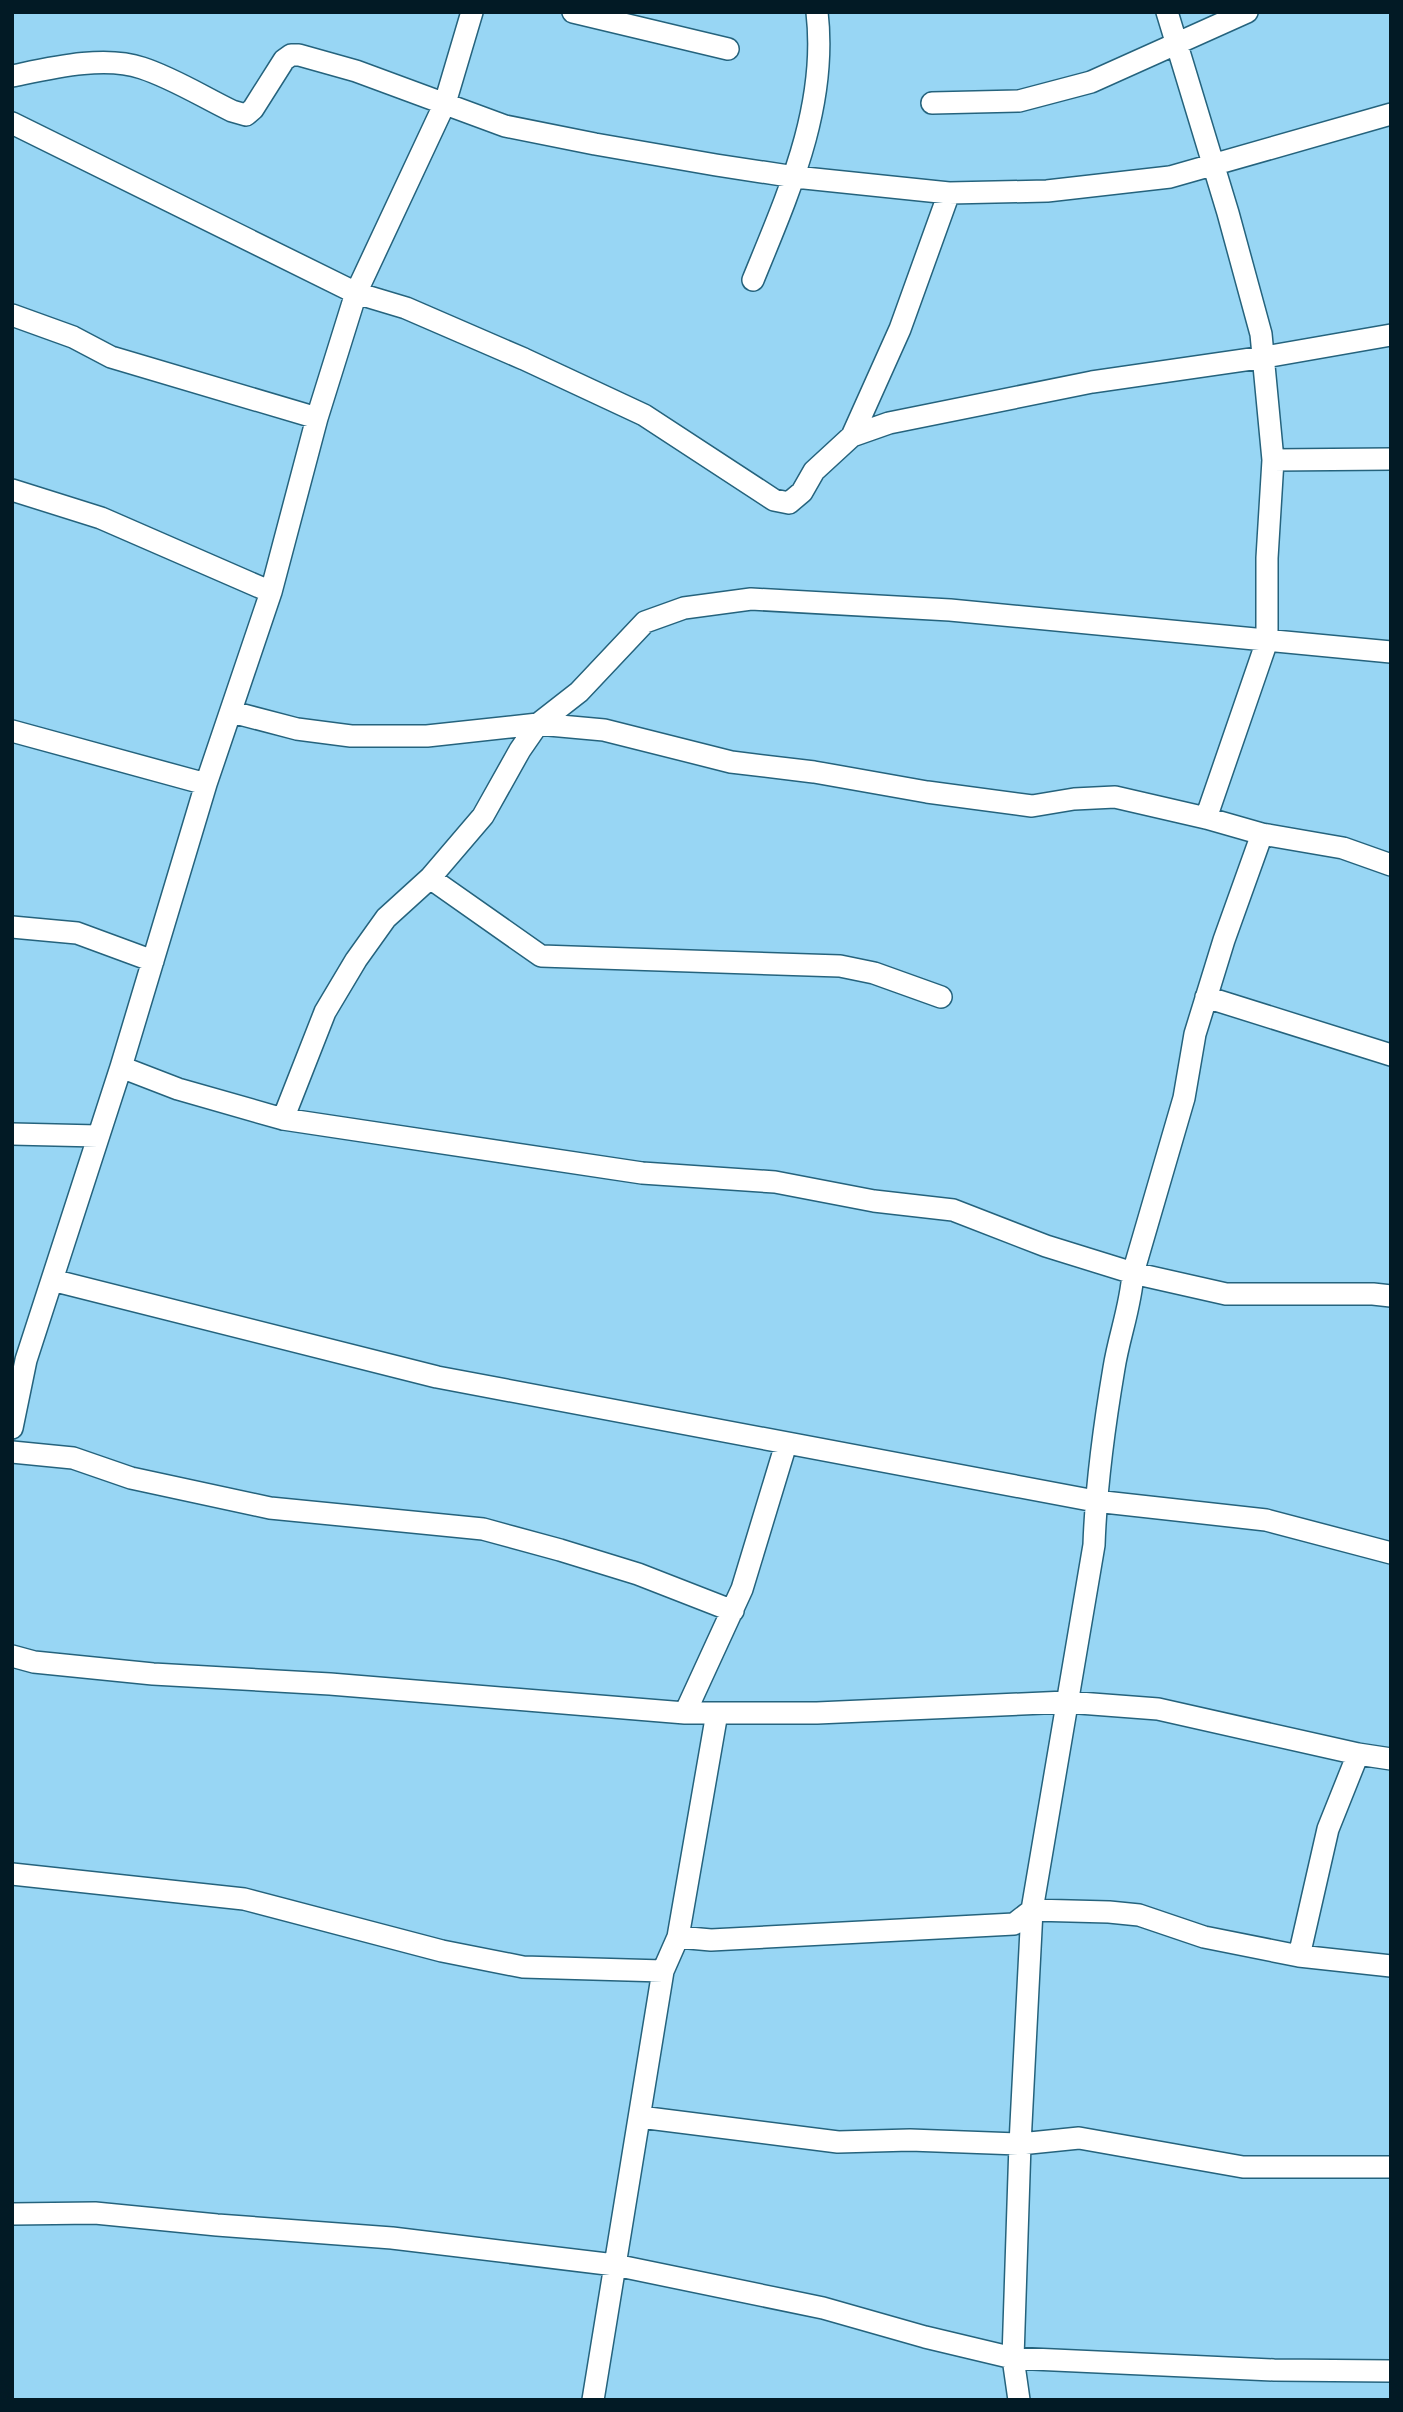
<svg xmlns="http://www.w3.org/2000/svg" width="1403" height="2412" viewBox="0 0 1403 2412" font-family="'DM Sans',sans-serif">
	<rect width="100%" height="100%" fill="#98d6f4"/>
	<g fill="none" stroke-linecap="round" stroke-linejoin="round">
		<defs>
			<path id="minor" d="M573,12L728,49
				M1167,12L1228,213L1261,334L1273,460L1267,558V641L1206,818
				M12,76C51,68 104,55 142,68C173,78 203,97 232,111L246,115L253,109L284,60L291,55H299L356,71L505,126L595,144L716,165L795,177L949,193L1047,191L1170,177L1391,114
				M932,103L1019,101L1091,82L1247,12
				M12,123L356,293L406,308L524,359L644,415L774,500L789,503L802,492L814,471L852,436L889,423L1092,382L1265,357L1391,335
				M753,280C788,194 828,107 817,12
				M12,315L73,337L111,357L317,418
				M852,436L900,329L949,193
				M1273,460L1391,459
				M12,490L101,518L271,592
				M232,712L297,729L351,736H427L538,724L604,730L731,762L814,772L927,792L1032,806L1074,799L1115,797L1206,818L1262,834L1343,848L1391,865
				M12,731L206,784
				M430,878L541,956L840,966L874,973L941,997
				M12,927L77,933L153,961
				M1206,997L1391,1055
				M121,1067L178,1089L283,1119L642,1173L775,1182L874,1201L953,1210L1046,1246L1133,1273L1226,1294H1373L1391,1296
				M283,1119L325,1012L356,960L386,918L430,878L483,816L520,750L538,724L579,692L645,622L684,608L751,599L950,610L1391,652
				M12,1134L98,1136
				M52,1280L437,1377L1095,1501L1266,1520L1391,1553
				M12,1428L26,1360L121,1067L206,784L271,592L317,418L356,293L445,103L472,12
				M12,1452L73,1458L131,1478L270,1508L483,1529L560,1550L638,1574L733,1611
				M12,1656L34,1662L153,1674L330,1684L685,1713H817L1066,1702L1158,1709L1358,1754L1391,1759
				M685,1713L742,1589L786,1444
				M12,1874L244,1899L442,1951L523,1967L663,1971
				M678,1937L711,1940L1014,1924L1032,1910L1109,1912L1139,1915L1204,1937L1299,1956L1391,1966
				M1299,1956L1328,1829L1358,1754
				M640,2117L838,2142L910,2140L1020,2144L1079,2138L1243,2167H1391
				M12,2214L95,2213L217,2225L392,2238L615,2265L823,2308L925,2337L1013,2358L1274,2370L1391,2371
				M593,2400L663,1971L678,1937L717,1713
				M1019,2400L1013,2358L1020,2144L1032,1910L1094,1545C1096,1486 1104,1427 1114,1368C1119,1336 1131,1306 1133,1273L1184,1098L1195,1034L1224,940L1262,834"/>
		</defs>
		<use href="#minor" stroke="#25637d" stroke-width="24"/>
		<use href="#minor" stroke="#fff" stroke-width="21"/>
	</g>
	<rect width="1403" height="2412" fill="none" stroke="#021a25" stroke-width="28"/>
</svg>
